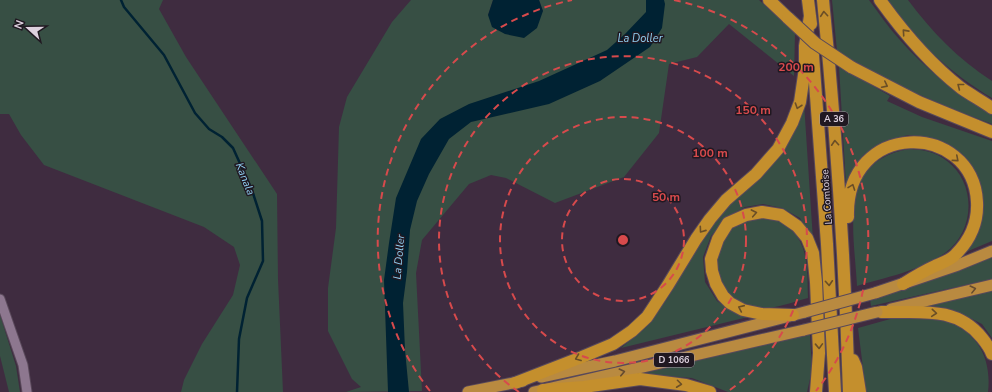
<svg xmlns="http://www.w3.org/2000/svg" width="992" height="392" viewBox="0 0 992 392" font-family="'Nunito Sans',sans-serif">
	<rect width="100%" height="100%" fill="#3f2c40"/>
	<path fill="#374f44" d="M0,0H163L159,9L186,57L277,194L278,279L283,392H181L184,380L202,344L233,295L240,265L234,247L204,227L44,165L21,135L9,114H0Z
		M411,0H493L488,15L543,11L539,0H759L795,33L794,76L729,24L697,57L669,64L659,133L624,177L555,203L506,178L491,175L469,184L422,240L416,273L422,391L346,392L361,387L352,379L328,331V288L336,228L339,127L347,97L392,22Z
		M832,0H869C879,13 888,27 899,39C925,69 957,94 992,113V124C939,104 885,82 837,51Z
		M888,0H908C932,32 958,59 992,81V98C952,74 913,40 888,0Z
		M839,66L890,96L887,101L922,117L992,141V241L961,254L981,221L983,197L977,176L965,158L949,146L930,138L908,135L886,141L863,156L846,185Z
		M804,103L813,240L800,218L782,208L763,204L745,207L727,217L711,236L703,257L705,282L717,301L733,312L748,317L621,348L646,327L667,299L711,225L734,200L763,174L788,144L798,122Z
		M910,149C924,150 936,152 947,161C977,184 975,231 945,253C920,271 886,277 857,286C854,230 837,160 910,149Z
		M757,217C763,218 770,218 775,220C810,234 807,266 808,298C790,303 770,311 751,308C716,301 705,254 730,231C733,228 736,224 739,223C744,220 751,219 757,217Z
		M992,254V279L871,306L870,299L971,266Z
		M992,291V338L982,324L958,312L929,305Z
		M0,315L16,366L20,392H9L0,356Z
		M901,316C911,316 923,315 932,317C936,317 941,319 944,320C977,331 992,358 988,392H866L858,328Z
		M810,334L812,370L807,392H728L692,378L640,374Z"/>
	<path fill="#023" d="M493,0H539L543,11L537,28L524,38L505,34L492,27L488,15Z
		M646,0H664L665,4L662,28L650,47L600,81L549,104L471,122L449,139L429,174L417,201L410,230L407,272L403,303L405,350L409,392H388L384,280L389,243L396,198L421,139L440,119L469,104L539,81L607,50L625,34L646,12Z"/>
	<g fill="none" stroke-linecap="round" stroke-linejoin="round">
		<path stroke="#023" stroke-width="2.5" d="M121,0L124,7L164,55L195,113L209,129L222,137L233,148L252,190L262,221L263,261L247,298L239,339L237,392"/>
		<defs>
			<path id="minor" d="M0,299L23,365L27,392"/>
			<path id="trunk" d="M875,293L958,265L992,251
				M891,309L992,285
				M541,377L615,361L805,312
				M468,392L523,381
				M534,392L804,330"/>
			<path id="motorway" d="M769,0L788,18
				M808,0L811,24
				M823,0C836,130 845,261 849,392
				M880,0C903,32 929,63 961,88C971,95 982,101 992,108
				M812,42L827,244L835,392
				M851,67L919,102L992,132
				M848,217C845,119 973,121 977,202C978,222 970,240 956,254C951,260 942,263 935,266C924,271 914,277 903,284
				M881,312C918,313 956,305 982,338C986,343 990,348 992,354
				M793,315L762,314L743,310L730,303L723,296L716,284L712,271L711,259L718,239L728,223L746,215L762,212L781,215L797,226L807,238L813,253L816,282L819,353L816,392
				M853,360L856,367L860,392
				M515,383L582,357L613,344L632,331L647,317L668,285L696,239L710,219L726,200L756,174L778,149L792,123L800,102L805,68V46L810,16
				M543,390L584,387L640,379L686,385L710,392"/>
		</defs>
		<use href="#minor" stroke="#59495a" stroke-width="11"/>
		<use href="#trunk" stroke="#59495a" stroke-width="13"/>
		<use href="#motorway" stroke="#59495a" stroke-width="14"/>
		<use href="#minor" stroke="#8d778f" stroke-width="9"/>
		<use href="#trunk" stroke="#b98a40" stroke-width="11"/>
		<use href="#motorway" stroke="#c48f2d" stroke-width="12"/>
		<defs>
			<path id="trunk-bridge" d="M805,312L875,293
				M804,330L877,312"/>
			<path id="motorway-bridge" d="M788,18L815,43L851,67"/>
		</defs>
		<use href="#trunk-bridge" stroke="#59495a" stroke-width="13" stroke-linecap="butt"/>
		<use href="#motorway-bridge" stroke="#59495a" stroke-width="14" stroke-linecap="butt"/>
		<use href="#trunk-bridge" stroke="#b98a40" stroke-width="11"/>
		<use href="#motorway-bridge" stroke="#c48f2d" stroke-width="12"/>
	</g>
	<defs><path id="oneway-chevron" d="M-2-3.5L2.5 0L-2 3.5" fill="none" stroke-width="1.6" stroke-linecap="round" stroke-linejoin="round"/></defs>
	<g stroke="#6a4e26">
		<use href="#oneway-chevron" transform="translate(824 14) rotate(-95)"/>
		<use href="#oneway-chevron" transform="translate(905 32) rotate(-132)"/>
		<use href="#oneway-chevron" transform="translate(885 85) rotate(27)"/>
		<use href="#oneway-chevron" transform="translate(960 86) rotate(-142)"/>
		<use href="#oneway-chevron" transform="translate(798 106) rotate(109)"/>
		<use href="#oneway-chevron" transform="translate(835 143) rotate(-94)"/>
		<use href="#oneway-chevron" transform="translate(956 159) rotate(41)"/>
		<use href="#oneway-chevron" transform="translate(852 187) rotate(-70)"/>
		<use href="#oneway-chevron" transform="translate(754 213) rotate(-11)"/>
		<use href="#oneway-chevron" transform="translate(702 230) rotate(125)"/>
		<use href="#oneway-chevron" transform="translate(829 283) rotate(86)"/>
		<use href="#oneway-chevron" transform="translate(741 308) rotate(-156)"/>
		<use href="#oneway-chevron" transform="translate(934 313) rotate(5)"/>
		<use href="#oneway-chevron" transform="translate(819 346) rotate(88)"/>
		<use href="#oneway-chevron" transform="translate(578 358) rotate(159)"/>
		<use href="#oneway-chevron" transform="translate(679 384) rotate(7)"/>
	</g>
	<g stroke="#654b2f">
		<use href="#oneway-chevron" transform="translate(973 289) rotate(-14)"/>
		<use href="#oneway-chevron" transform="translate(622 372) rotate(-13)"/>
	</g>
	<g fill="none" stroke="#d74a4c" stroke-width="2" stroke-dasharray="7 5">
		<circle cx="623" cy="240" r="61"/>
		<circle cx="623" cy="240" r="123"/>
		<path d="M519 392A184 184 0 1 1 727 392"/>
		<path d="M430 391A245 245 0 0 1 572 0M674 0A245 245 0 0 1 816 391"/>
	</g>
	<g text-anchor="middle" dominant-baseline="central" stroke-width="3" stroke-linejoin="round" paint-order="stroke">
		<g fill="#201821" stroke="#a49aa5" stroke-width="1">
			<rect x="820" y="112" width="28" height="14" rx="3"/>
			<rect x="654" y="353" width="40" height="14" rx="3"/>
		</g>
		<g font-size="9" font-weight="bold" fill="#ddd1de">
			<text x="834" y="119">A 36</text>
			<text x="674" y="360">D 1066</text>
		</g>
		<g font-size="10" fill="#ddd1de" stroke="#201821">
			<text transform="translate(827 197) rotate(-94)">La Comtoise</text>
		</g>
		<g font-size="11" font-style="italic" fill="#90d0f3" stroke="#201821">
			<text x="640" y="38">La Doller</text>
			<text transform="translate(245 179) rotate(68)">Kanala</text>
			<text transform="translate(399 257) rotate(-85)">La Doller</text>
		</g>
	</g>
	<circle cx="623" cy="240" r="6" fill="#d74a4c" stroke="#201821" stroke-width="2"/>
	<g font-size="12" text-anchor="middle" font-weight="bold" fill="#d74a4c" stroke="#201821" stroke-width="3" stroke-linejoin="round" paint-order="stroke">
		<text x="796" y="71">200 m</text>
		<text x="753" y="114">150 m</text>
		<text x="710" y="157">100 m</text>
		<text x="666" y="201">50 m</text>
	</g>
	<g transform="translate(28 28) rotate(291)" stroke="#201821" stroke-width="3" paint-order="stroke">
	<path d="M0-3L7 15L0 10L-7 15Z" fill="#ddd1de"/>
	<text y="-6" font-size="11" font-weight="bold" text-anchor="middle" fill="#ddd1de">N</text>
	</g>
</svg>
